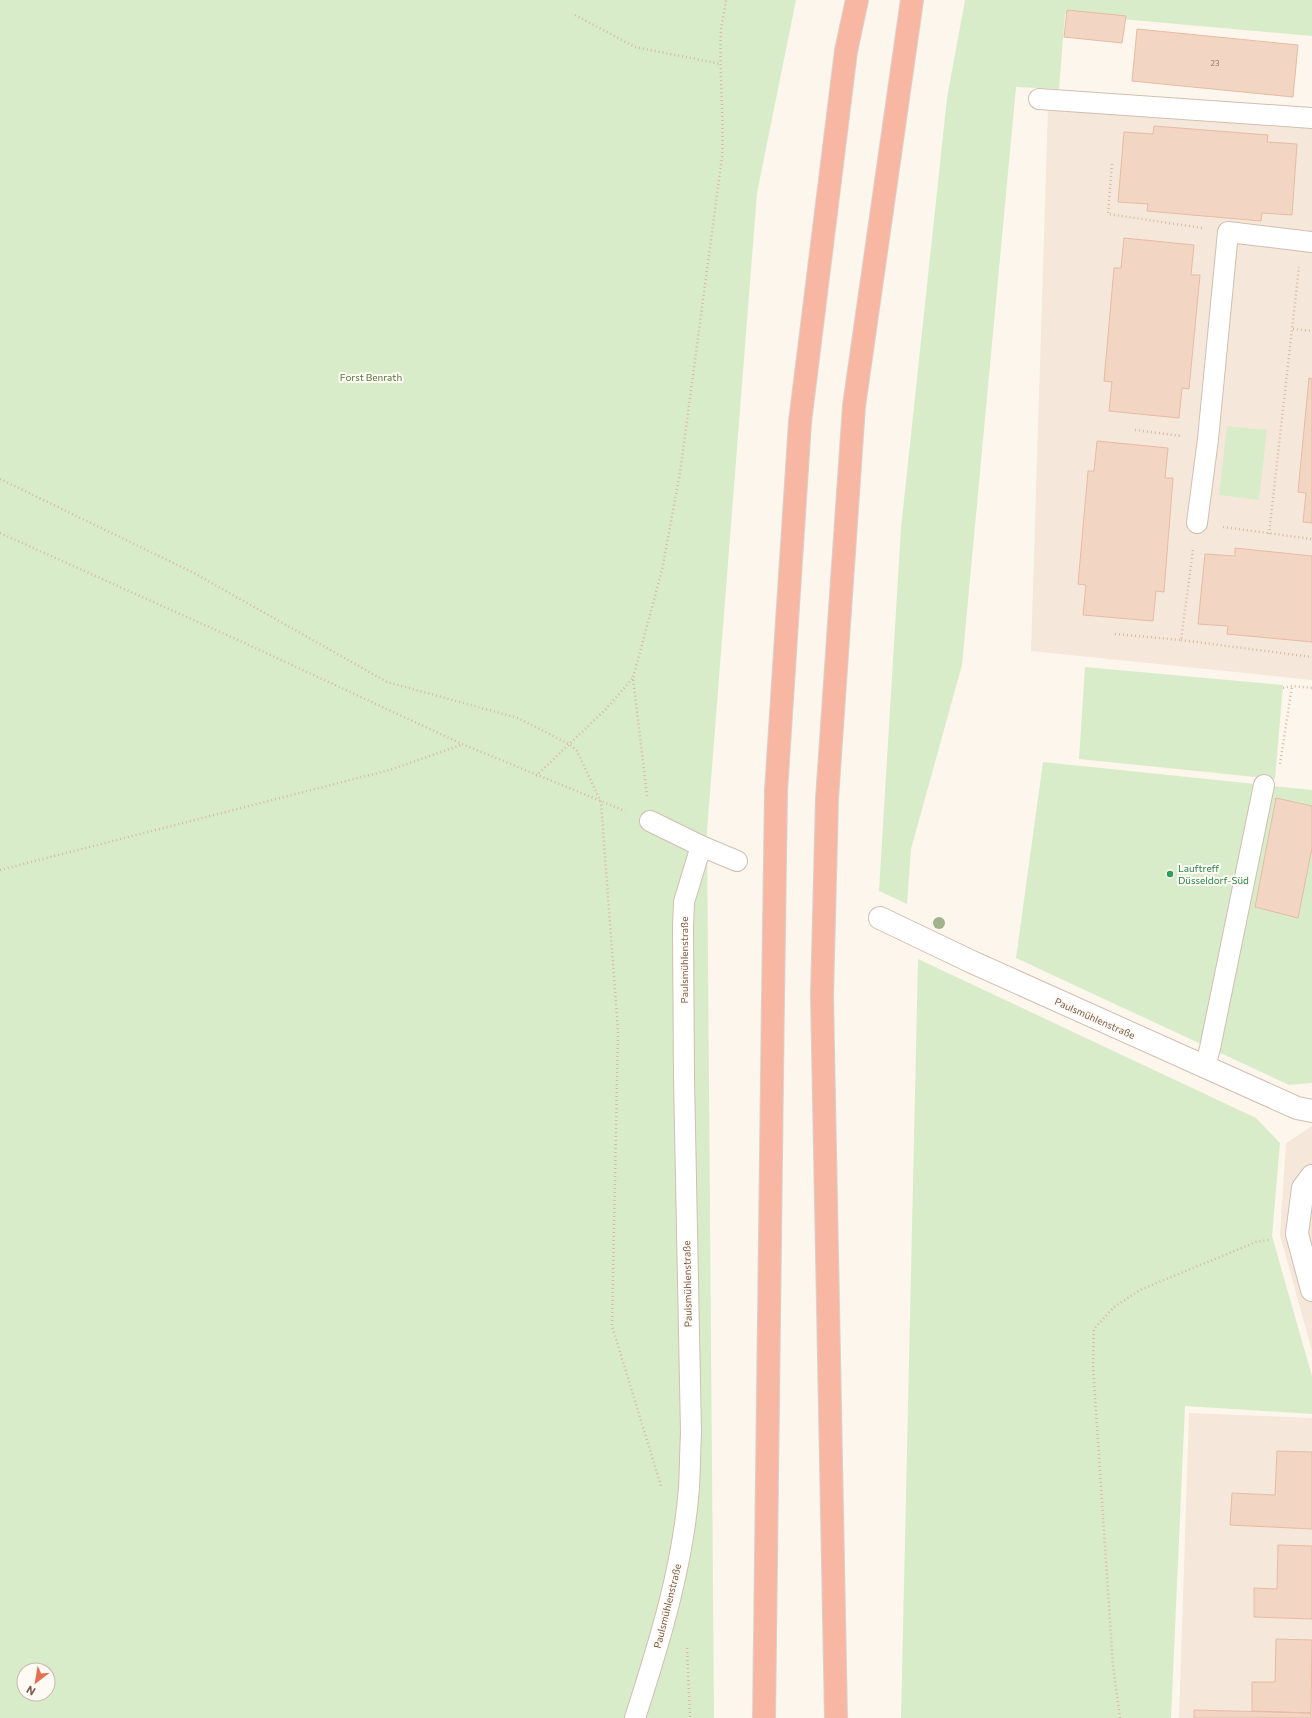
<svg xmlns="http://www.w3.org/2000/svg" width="1312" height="1718" viewBox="0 0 1312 1718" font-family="Commissioner,sans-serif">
	<rect width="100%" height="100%" fill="#fdf6ec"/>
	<path fill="#f5e8da" d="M1048,107L1312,128V680L1031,651Z
		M1312,1126V1351L1280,1235L1286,1143Z
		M1189,1413L1312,1418V1718H1179Z"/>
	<path fill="#d8ecc9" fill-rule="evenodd" d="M0,0H796L757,193L707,831L714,1718H0ZM24,1670H48V1694H24Z
		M965,0H1312V36L1065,14L1059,89L1016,87L962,665L911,849L907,904L879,891L901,528L947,98Z
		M1227,426L1267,430L1259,500L1219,495Z
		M1085,667L1283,685L1275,779L1079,759Z
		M1043,762L1312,790V1083L1289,1085L1016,958Z
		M918,959L1256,1118L1280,1143L1272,1236L1312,1376V1414L1185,1406L1171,1718H901Z"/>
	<path fill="#f3d5c3" stroke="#e6bba3" d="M1067,10L1126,16L1122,43L1064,37Z
		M1137,29L1298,45L1293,97L1132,81Z
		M1154,126L1268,135L1267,142L1297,144L1292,215L1262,213L1261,221L1147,211L1148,204L1118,202L1124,132L1153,134Z
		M1124,238L1194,245L1191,275H1200L1189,389L1182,388L1179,418L1109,411L1112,382L1104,381L1114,268H1121Z
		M1309,378L1312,379V523L1303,522L1306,493L1298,492Z
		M1097,441L1168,448L1165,478H1173L1164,592L1156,591L1153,621L1083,615L1086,585L1078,584L1088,471H1094Z
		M1235,548L1312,556V642L1227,634L1228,626L1198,624L1205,554L1235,556Z
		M1276,798L1312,806V848L1298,918L1255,907Z
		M1277,1451L1312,1452V1529L1230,1525L1232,1493L1275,1495Z
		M1278,1545L1312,1546V1619L1254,1617V1588L1277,1589Z
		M1276,1639L1312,1640L1311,1713L1252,1711V1682H1275Z
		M1194,1710L1311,1713V1718H1194Z"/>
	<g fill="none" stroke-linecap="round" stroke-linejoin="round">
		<defs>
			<path id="service" d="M1039,99L1312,118
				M1197,523L1208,439L1228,232L1312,242
				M650,821L701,846L737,861
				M1205,1067L1210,1048L1264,785
				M635,1718C659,1644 683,1566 689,1488C690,1470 690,1452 691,1433L684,1078L683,927L684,902L701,846"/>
			<path id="minor" d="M880,918L972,962L1297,1108L1312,1111
				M1312,1176L1303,1188L1297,1234L1312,1290"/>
			<path id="motorway" d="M776,791L800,422L846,51L857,0
				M827,799L854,406L912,0
				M822,996L836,1718
				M764,1718L773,997"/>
		</defs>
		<use href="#service" stroke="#d1beb0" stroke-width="22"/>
		<use href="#minor" stroke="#d1beb0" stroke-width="24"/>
		<use href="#motorway" stroke="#dad1cd" stroke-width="24"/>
		<path stroke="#d9b8a5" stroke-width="2.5" stroke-dasharray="1 3" stroke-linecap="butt" d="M575,15L635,47L721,64
			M1112,164L1108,214L1202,228
			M1293,329L1312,331
			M1135,430L1182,436
			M0,479L194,573L387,682L518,718L569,744L577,751L601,802L618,1031L612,1326L661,1486
			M1223,527L1312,539
			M0,533L238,640L462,744L625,811
			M1269,534L1299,267
			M1115,634L1181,640L1193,550
			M1181,640L1312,657
			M1283,688L1292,686L1312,688
			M1280,764L1292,686
			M536,776L605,710L633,678
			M647,796L633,678L662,570L680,473L722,157C724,114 719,72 721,30C722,20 725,10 726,0
			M0,870L393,769L461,745
			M687,1648L690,1718
			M1120,1718L1113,1666L1093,1366L1094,1329L1114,1307L1140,1290L1256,1242L1269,1240"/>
		<use href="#service" stroke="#fff" stroke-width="20"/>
		<use href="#minor" stroke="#fff" stroke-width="22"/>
		<use href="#motorway" stroke="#f7b7a3" stroke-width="22"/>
		<defs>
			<path id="motorway-bridge" d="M822,996L827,799
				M773,997L776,791"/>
		</defs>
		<use href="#motorway-bridge" stroke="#dad1cd" stroke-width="24" stroke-linecap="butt"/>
		<use href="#motorway-bridge" stroke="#f7b7a3" stroke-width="22"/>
	</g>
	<circle fill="#a0b28e" cx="939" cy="923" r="6"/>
	<circle fill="#2e9e5b" stroke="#fffaf3" stroke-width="1.5" cx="1170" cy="874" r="4"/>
	<g text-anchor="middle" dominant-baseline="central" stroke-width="4" stroke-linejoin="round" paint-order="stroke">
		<g font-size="8" fill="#987a6a">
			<text x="1215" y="63">23</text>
		</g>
		<g font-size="10" fill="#537a41" stroke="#fffaf3">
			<text x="371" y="377">Forst Benrath</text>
		</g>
		<g font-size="10" fill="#27864d" stroke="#fffaf3" text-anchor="start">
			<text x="1178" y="868">Lauftreff<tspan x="1178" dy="12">Düsseldorf-Süd</tspan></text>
		</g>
		<g font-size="10" fill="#7a5c4d" stroke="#fffaf3">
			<text transform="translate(684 960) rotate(-90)">Paulsmühlenstraße</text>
			<text transform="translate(1095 1018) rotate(24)">Paulsmühlenstraße</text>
			<text transform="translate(687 1284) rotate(-91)">Paulsmühlenstraße</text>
			<text transform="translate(667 1606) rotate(-76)">Paulsmühlenstraße</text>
		</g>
	</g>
	<g transform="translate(36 1682) rotate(211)"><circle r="19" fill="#fffaf3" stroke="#cabbb1"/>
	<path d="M0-3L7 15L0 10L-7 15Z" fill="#e76f51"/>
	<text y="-6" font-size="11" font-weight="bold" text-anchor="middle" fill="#7a5c4d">N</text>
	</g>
</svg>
